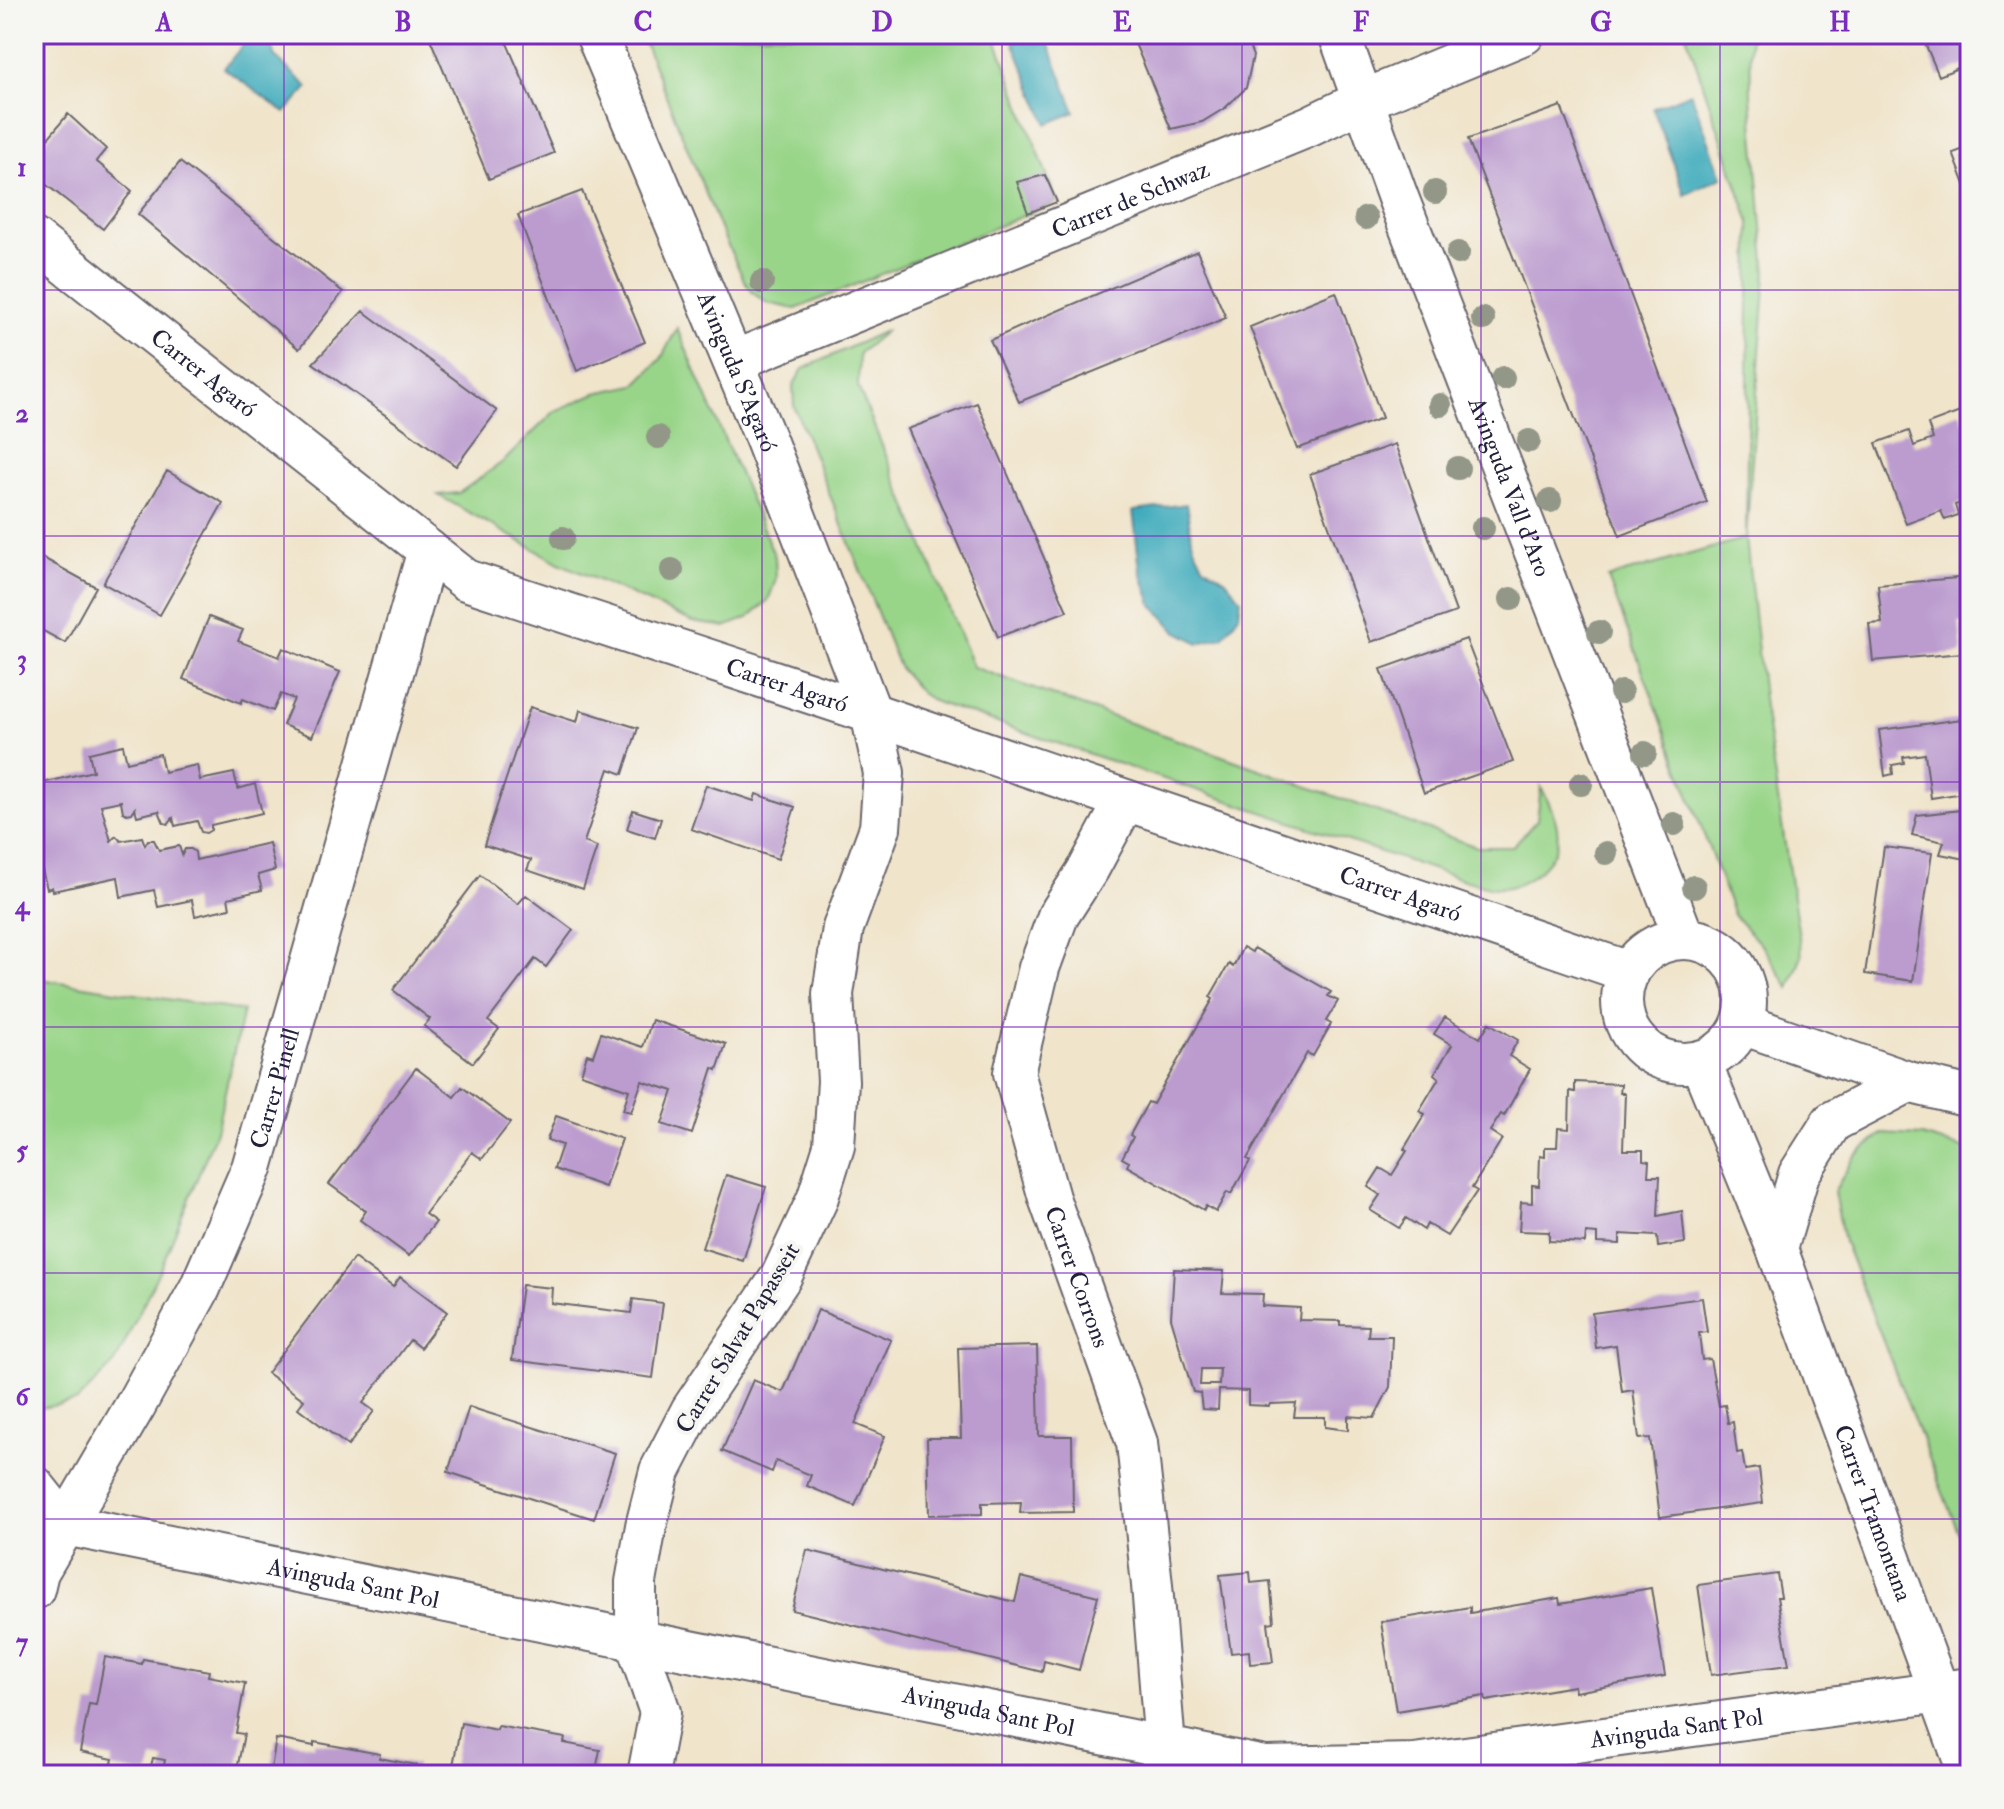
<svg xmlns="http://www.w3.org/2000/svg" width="2004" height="1809" viewBox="0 0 2004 1809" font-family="'IM FELL Double Pica',serif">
	<rect width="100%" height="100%" fill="#f6f6f2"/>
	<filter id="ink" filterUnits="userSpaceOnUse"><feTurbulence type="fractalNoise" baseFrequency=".0125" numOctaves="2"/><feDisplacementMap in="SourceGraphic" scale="16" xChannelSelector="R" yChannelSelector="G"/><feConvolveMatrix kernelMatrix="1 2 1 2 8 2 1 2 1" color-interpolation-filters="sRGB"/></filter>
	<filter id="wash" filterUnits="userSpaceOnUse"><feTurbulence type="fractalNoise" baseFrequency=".006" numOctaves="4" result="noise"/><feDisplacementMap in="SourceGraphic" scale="32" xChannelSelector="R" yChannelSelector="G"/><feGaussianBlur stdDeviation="1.8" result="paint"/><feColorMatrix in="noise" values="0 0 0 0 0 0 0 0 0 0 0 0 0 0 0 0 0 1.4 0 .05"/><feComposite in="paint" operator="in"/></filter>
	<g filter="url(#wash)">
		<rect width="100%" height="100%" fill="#f0e4ca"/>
		<path fill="#99d589" stroke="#5e7c62" stroke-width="2" d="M641,34H994L1057,202L796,309L767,303L753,293L745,282L721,231Z
			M1686,34H1750L1751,97L1766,273L1746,538L1764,707L1802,956L1789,988L1763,947L1734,915L1608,578L1746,538L1750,223Z
			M677,328L775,557L776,579L768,601L748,618L725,627L693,622L559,563L438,495L459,493L504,461L555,411L596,393L635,385L661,359Z
			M887,330L859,353L858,387L973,667L1477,847H1512L1537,820L1541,787C1559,822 1570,848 1533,876C1524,883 1510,889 1498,888C1488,888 1477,883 1467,881L935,702L921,693L900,669L794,406L793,386L803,369Z
			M34,978L243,1011L216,1132L162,1265L115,1363L77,1401L37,1409L34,1407Z
			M1882,1134L1922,1136L1970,1150V1562L1844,1242L1834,1192L1854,1157Z"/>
		<path fill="#3caabb" stroke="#2f667b" stroke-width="2" d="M252,34L271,35L274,56L308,87L285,113L224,68Z
			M1032,34H1045L1075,112L1047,124L1013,42Z
			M1691,93L1722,177L1685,195L1653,108Z
			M1186,504L1193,545L1203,565L1226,580L1241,599L1239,615L1223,637L1199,643L1176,631L1152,604L1140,570L1133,511Z"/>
		<g id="blocks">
			<path fill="#bc9ccf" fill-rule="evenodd" d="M428,34H503L554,153L489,179Z
				M1131,34H1244L1253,56L1246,88L1225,108L1202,122L1171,129Z
				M1925,34H1970V63L1939,76L1924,41L1928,39Z
				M1561,106L1707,502L1620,536L1468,139Z
				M68,114L106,149L96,161L132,191L103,229L34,175V155Z
				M1970,147V185L1966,187L1953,153Z
				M180,162L343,292L299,349L138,214Z
				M1045,175L1057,202L1028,213L1017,182Z
				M582,191L645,342L577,371L518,215Z
				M1197,251L1226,318L1019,402L990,340Z
				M1336,292L1382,418L1297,449L1250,327Z
				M363,311L497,411L456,466L313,363Z
				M977,403L1067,611L998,637L908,429Z
				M1960,412L1965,426L1970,424V500L1955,505L1958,515L1945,520L1941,511L1906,524L1876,443L1909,431L1914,446L1933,439L1928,424Z
				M1395,444L1456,612L1371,642L1310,474Z
				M167,471L223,503L160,615L103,583Z
				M34,553L96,587L65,643L34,626Z
				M1968,577L1970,622L1959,623L1962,653L1873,661L1869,624L1882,623L1878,585Z
				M209,617L243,630L238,641L279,657L283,648L340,672L312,737L283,725L294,699L281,694L273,711L243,699L241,703L183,679Z
				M1466,639L1513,762L1424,793L1381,669Z
				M530,707L577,722L580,710L638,728L623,774L609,769L584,842L597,847L583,889L527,870L531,860L484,845Z
				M1970,718V792L1931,798L1925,754L1903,757L1904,763L1892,765L1893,774L1885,776L1879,730Z
				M123,745L127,762L160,754L164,772L197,765L200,780L234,773L238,789L255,784L262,813L211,825V830L206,833L201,832L197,821L175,826L173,818L168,824L164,823L159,811L137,816L135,808L132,813L127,814L123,812L121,801L101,805L111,841L116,836L121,841L142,837L145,845L148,840H154L159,850L179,846L182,855L185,849H191L195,852L196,860L269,843L275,870L258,875L262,890L228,898L230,908L195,916L192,900L158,907L154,890L121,897L118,877L53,891L52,887L47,889L42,870L34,872V785L93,771L89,753Z
				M706,785L754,801L756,794L795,807L778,859L691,829Z
				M1970,809L1966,859L1940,854L1944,842L1912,835L1917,815Z
				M633,810L661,819L655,838L627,829Z
				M1884,847L1932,853L1913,981L1865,974Z
				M480,875L518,904L526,895L573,930L546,967L535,959L488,1021L499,1029L473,1063L424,1026L430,1019L393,990Z
				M1243,947L1252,952L1254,948L1331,992L1328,996L1338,1001L1326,1021L1331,1024L1313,1056L1307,1053L1247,1159L1250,1161L1231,1194L1227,1192L1216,1212L1206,1206L1204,1210L1127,1166L1129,1162L1122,1158L1133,1137L1130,1135L1148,1102L1153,1104L1213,999L1210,997L1229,964L1233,967Z
				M1445,1017L1480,1038L1489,1023L1518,1040L1509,1056L1530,1069L1504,1116L1501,1114L1490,1131L1502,1139L1472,1188L1477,1191L1447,1236L1427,1224L1424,1230L1406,1218L1399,1228L1370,1210L1380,1195L1368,1187L1380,1168L1392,1175L1407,1151L1404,1149L1425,1114L1419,1111L1439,1078L1434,1074L1452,1045L1434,1034Z
				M652,1020L726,1044L717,1070L713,1068L692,1134L662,1124L673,1091L642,1081L631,1112L623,1110L629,1090L581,1074L587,1054L593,1056L601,1033L643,1047Z
				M416,1068L454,1097L462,1087L510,1123L482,1159L472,1152L425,1214L436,1222L409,1256L360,1220L366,1211L329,1184Z
				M1575,1082L1621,1084L1620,1093H1625L1623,1150H1643V1160L1649,1161L1648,1176H1660L1658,1216L1682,1211L1685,1243L1658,1247L1657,1236L1620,1234V1244L1597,1243V1234L1586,1233L1585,1243L1549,1241V1232L1519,1231L1521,1202L1532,1203V1185L1539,1186L1540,1156L1545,1157V1147H1557L1558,1128L1569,1129L1570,1091L1575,1092Z
				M556,1116L622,1139L605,1187L554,1169L562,1145L547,1140Z
				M726,1175L766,1187L743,1261L702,1248Z
				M354,1258L393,1287L400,1277L447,1312L420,1348L410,1340L363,1403L374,1411L348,1446L298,1408L304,1400L267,1373Z
				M1174,1269L1224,1271L1222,1293L1263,1294L1262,1306L1300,1308L1299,1320L1340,1321V1325L1369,1326L1368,1336H1392L1390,1387L1374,1418L1348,1416V1430L1325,1427V1417H1294L1296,1403L1270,1404L1269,1406L1248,1405V1391L1219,1390L1218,1410L1202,1409L1200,1393L1193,1392L1171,1318ZM1201,1369H1220L1219,1385H1200Z
				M522,1285L552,1288L551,1303L631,1313L633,1299L663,1303L653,1378L512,1360Z
				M1702,1298L1707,1332L1699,1333L1702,1360L1710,1359L1719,1406L1725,1405L1728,1423L1733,1422L1737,1453L1742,1452L1745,1470L1759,1468L1763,1503L1660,1517L1650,1438L1639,1439L1633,1390L1622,1392L1616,1345L1596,1348L1592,1313Z
				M818,1310L891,1340L855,1424L885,1436L855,1506L807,1486L811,1475L776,1461L772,1472L722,1451L753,1380L783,1392Z
				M1037,1346L1039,1436H1072L1073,1512L1020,1513L1021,1502L982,1503V1514L929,1515L927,1438H961L958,1348Z
				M469,1407L615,1453L594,1519L448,1472Z
				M807,1550L1015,1602L1021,1577L1098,1596L1079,1670L1044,1661L1042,1672L792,1610Z
				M1250,1572L1251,1583L1270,1581L1274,1622L1268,1623L1273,1662L1250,1664L1249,1651L1231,1653L1220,1575Z
				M1777,1574L1781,1597H1777L1789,1665L1711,1675L1698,1585Z
				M1651,1588L1665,1676L1575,1692L1574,1686L1486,1701L1485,1696L1396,1711L1381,1622L1470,1607V1613L1559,1598L1560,1604Z
				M105,1657L142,1664L143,1659L209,1671L208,1676L245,1683L236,1733L244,1734L236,1775H162L165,1760L153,1758L149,1774L111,1768L113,1759L80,1752L89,1704L96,1705Z
				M461,1723L497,1730L498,1726L565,1738L564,1743L600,1750L595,1775H444L445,1770L452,1771Z
				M276,1739L314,1746V1742L380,1754L379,1758L416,1765L414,1775H270Z"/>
		</g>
	</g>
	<g filter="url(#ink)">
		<use href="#blocks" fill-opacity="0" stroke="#6a666d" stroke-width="2"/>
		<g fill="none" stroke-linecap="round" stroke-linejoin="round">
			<defs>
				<g id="minor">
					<path id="s1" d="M596,34L766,440L871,713L884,773L880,828L843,928L833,994L838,1081L834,1146L817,1200L781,1277L691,1411L660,1471L646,1526L636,1582V1642L660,1712L648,1775"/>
					<path id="s2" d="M1339,34L1397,195L1684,938"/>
					<path id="s3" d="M34,239L466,580L871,713L1629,972"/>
					<path id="s4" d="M734,361L1310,126L1362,101L1524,34"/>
					<path id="s5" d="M1125,801L1089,868L1058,916L1039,968L1014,1073L1049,1198L1137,1443L1152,1585L1165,1747L1163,1775"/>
					<circle cx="1684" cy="1001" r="62"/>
					<path d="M1742,1024L1908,1082L1970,1097"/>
					<path id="s6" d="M1700,1061L1777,1249L1969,1775"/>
					<path d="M1777,1249L1799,1174L1832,1122L1908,1082"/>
					<path id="s7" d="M34,1486L65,1525L1265,1767L1414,1764L1970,1688"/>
					<path id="s8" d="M34,1589L38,1572L135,1406L200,1288L252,1168L428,550"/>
				</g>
			</defs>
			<use href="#minor" stroke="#6a666d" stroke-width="44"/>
			<use href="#minor" stroke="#fff" stroke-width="40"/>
		</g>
		<g fill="#929788">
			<circle cx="1435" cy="192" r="12"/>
			<circle cx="1366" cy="218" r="12"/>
			<circle cx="1458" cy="253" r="12"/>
			<circle cx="762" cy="282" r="12"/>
			<circle cx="1483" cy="319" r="12"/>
			<circle cx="1503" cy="378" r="12"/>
			<circle cx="1440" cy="405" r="12"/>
			<circle cx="658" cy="437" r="12"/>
			<circle cx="1529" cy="441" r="12"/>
			<circle cx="1458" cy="468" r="12"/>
			<circle cx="1550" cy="501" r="12"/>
			<circle cx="1483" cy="528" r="12"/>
			<circle cx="563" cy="538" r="12"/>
			<circle cx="672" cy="570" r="12"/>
			<circle cx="1511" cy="599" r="12"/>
			<circle cx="1599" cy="632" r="12"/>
			<circle cx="1621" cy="692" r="12"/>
			<circle cx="1645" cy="753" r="12"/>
			<circle cx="1581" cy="784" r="12"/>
			<circle cx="1674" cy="824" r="12"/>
			<circle cx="1606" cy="853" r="12"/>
			<circle cx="1694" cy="887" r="12"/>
		</g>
	</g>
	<path fill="none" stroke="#7b2cbf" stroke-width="2" stroke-opacity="0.55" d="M284,34V1775M523,34V1775M762,34V1775M1002,34V1775M1242,34V1775M1481,34V1775M1720,34V1775M34,290H1970M34,536H1970M34,782H1970M34,1027H1970M34,1273H1970M34,1519H1970"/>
	<g text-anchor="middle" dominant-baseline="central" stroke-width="8" stroke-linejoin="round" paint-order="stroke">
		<g font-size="24" fill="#22223b" stroke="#f6f6f2">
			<text stroke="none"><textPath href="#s4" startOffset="428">Carrer de Schwaz</textPath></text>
			<text stroke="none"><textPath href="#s1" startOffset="366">Avinguda S'Agaró</textPath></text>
			<text stroke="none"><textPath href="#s3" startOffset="216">Carrer Agaró</textPath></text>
			<text stroke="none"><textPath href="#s2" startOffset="484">Avinguda Vall d'Aro</textPath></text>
			<text stroke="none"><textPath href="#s3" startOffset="888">Carrer Agaró</textPath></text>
			<text stroke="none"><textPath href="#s3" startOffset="1536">Carrer Agaró</textPath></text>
			<text stroke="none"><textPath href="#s8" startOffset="558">Carrer Pinell</textPath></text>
			<text stroke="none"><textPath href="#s5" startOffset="510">Carrer Corrons</textPath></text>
			<text transform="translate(738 1338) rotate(-59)">Carrer Salvat Papasseit</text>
			<text stroke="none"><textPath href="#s6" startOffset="484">Carrer Tramontana</textPath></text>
			<text stroke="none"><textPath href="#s7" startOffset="344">Avinguda Sant Pol</textPath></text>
			<text stroke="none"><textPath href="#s7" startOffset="992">Avinguda Sant Pol</textPath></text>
			<text stroke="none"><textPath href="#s7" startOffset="1688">Avinguda Sant Pol</textPath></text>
		</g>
	</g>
	<rect width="2004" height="1809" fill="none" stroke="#f6f6f2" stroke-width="88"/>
	<rect x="44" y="44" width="1916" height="1721" fill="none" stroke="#7b2cbf" stroke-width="3"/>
	<g font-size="26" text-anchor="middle" font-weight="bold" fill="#7b2cbf">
		<text x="164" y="31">A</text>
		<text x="403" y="31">B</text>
		<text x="643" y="31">C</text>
		<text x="882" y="31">D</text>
		<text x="1122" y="31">E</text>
		<text x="1361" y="31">F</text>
		<text x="1601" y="31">G</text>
		<text x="1840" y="31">H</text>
		<text x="22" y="176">1</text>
		<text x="22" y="422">2</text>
		<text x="22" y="668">3</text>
		<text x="22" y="914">4</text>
		<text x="22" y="1159">5</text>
		<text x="22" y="1405">6</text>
		<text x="22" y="1651">7</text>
	</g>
</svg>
